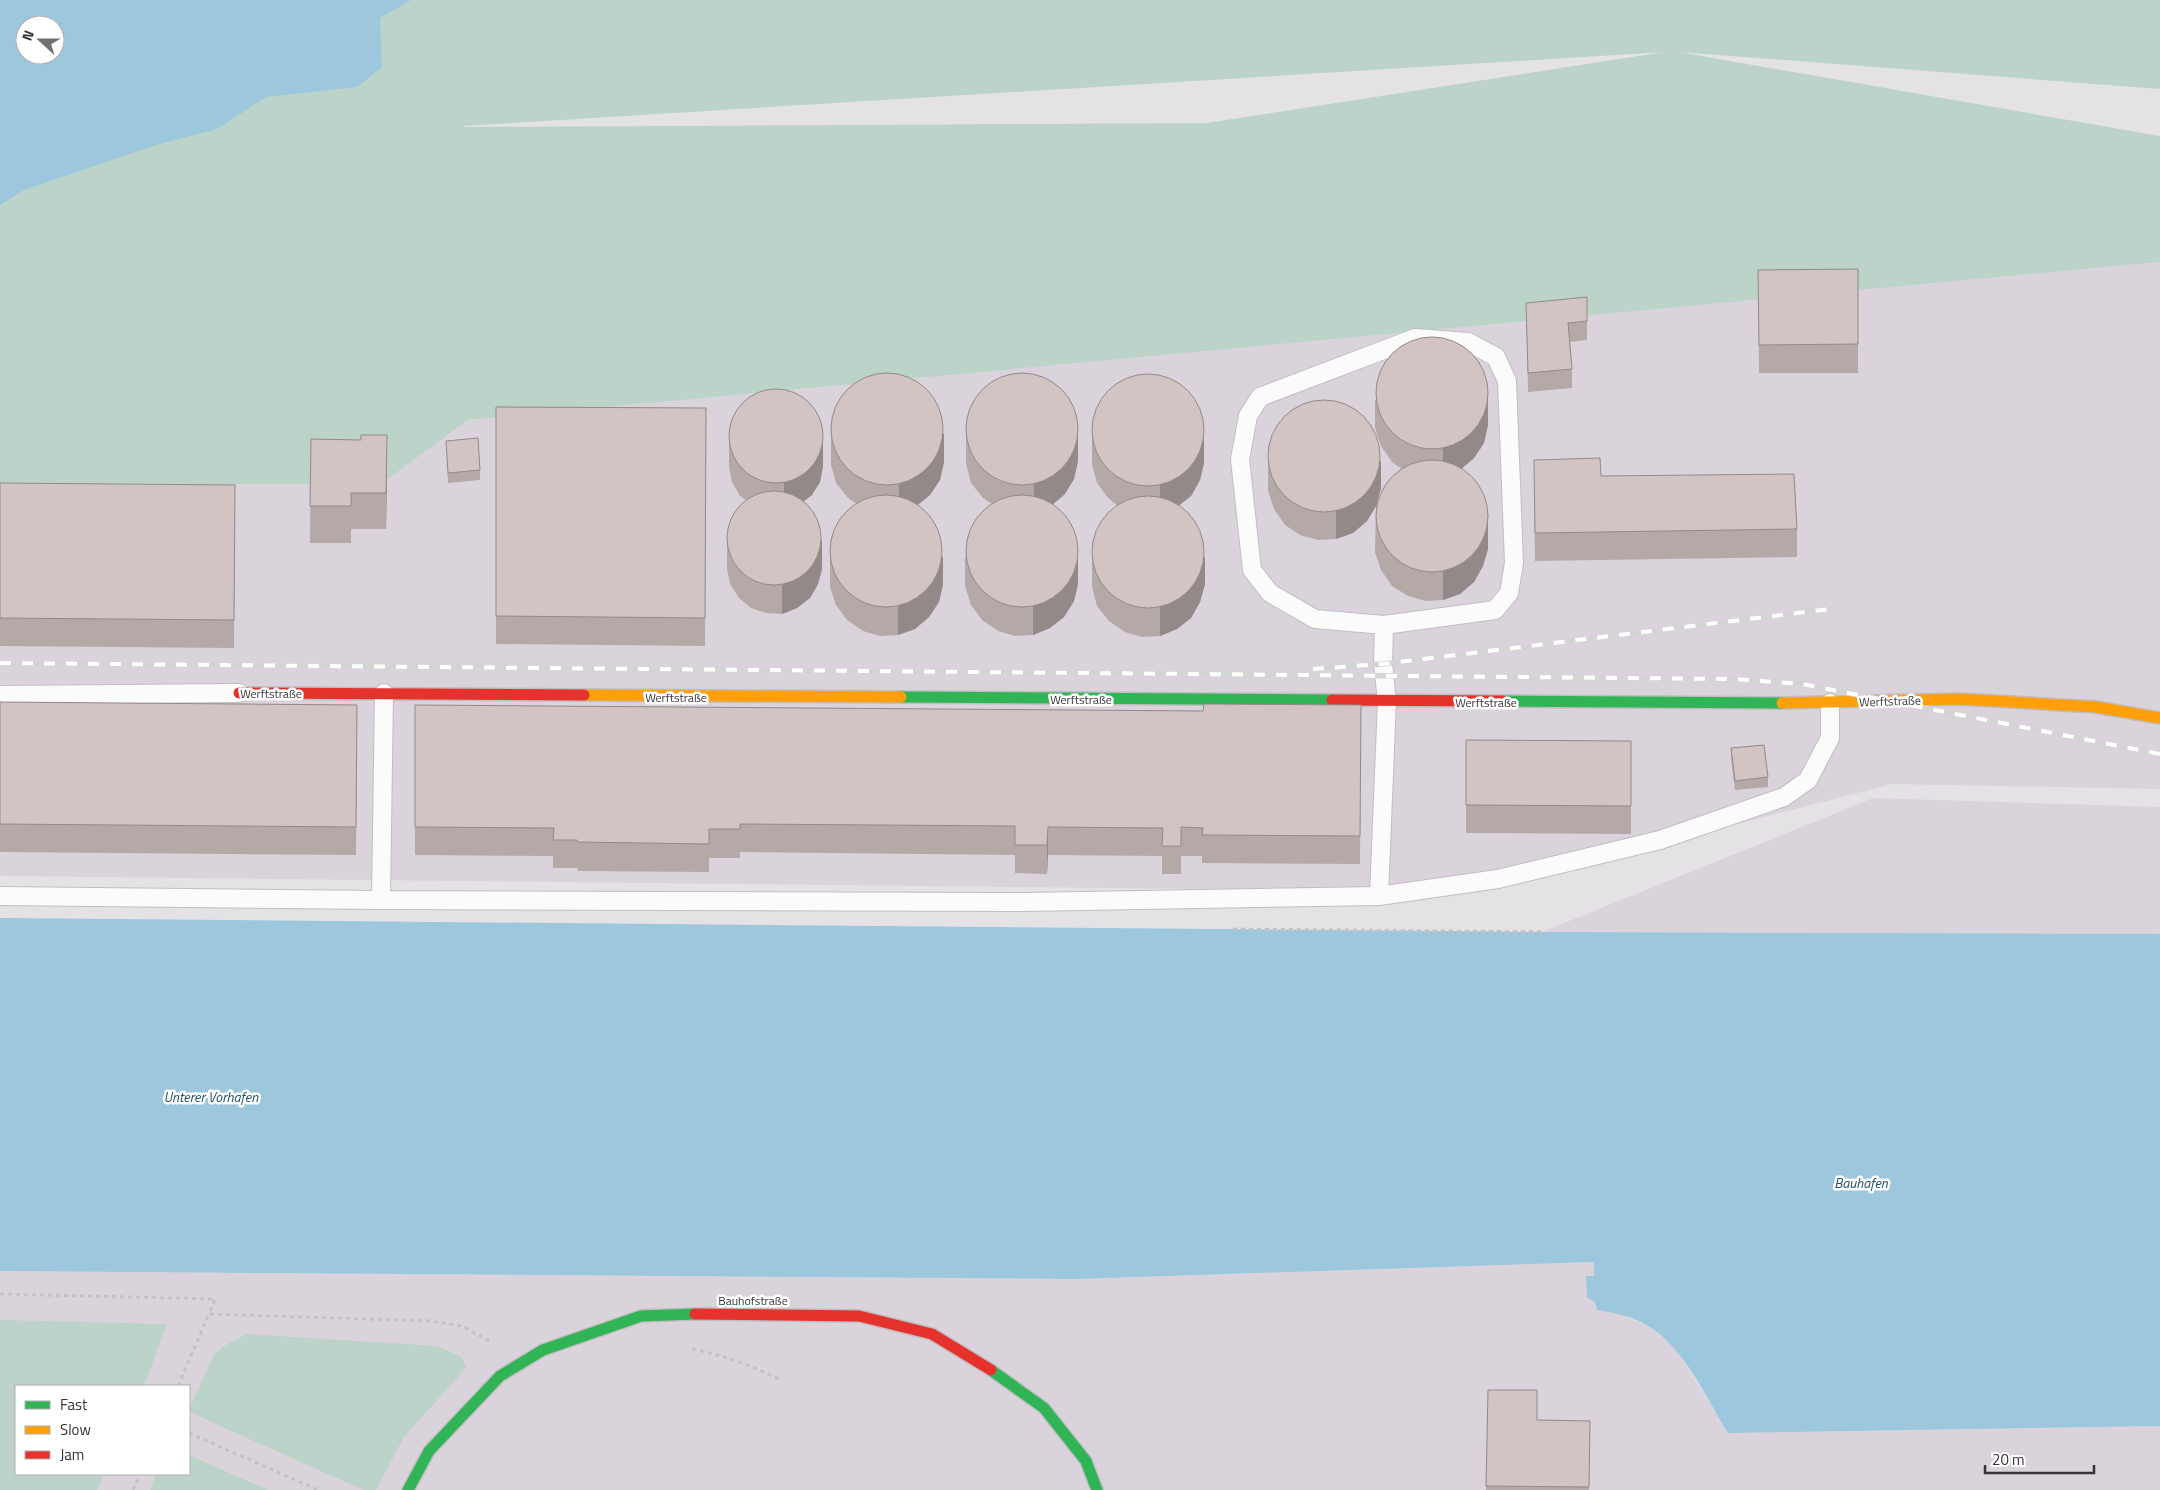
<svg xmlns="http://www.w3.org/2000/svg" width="2160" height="1490" viewBox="0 0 2160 1490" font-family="'Titillium Web',sans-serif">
	<rect width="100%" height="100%" fill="#e5e2e6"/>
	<path fill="#dad3dc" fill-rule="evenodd" d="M2160,262V789L1892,784L1475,892L0,876V485L381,484L468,420Z
		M1873,798L2160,807V934L1542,932Z
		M1594,1262V1276H1586L1587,1298L1595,1302L1597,1310L1618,1313L1649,1326L1677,1350L1728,1433L2160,1426V1490H0V1271L1078,1279ZM16,1386H189V1474H16Z"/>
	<path fill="#bcd3c9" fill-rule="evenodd" d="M0,0H2160V89L1679,52L2160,136V262L468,420L381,484L0,485ZM25,25H55V55H25ZM1664,52L1207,123L463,127L464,126Z
		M0,1320L167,1324L144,1386H16V1474H104L97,1490H0Z
		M247,1334L437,1346L462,1357L466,1368L404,1437L376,1490H363L196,1415L189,1410L214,1354L224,1346Z
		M189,1455L268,1490H150L156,1474H189Z"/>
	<path fill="#9cc7dd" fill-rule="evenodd" d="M0,0H411L380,18L382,67L357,87L266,97L217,129L156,145L24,190L0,205ZM25,25H55V55H25Z
		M0,918L1542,932L2160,934V1426L1728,1433C1706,1398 1684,1347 1648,1326C1632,1316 1615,1313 1597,1310L1595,1302L1587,1298L1586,1276H1594V1262L1078,1279L0,1271Z"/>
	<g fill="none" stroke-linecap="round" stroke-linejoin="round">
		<defs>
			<path id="lane" d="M384,693L381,900L1023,902L1379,896L1498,879L1660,840L1784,797L1808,780L1830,738V703
				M0,695L239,693
				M0,896L381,900
				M1379,896L1387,701L1383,664L1384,625L1495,610L1509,593L1514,563L1507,381L1496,357L1468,342L1415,338L1260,397L1248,416L1240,459L1252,570L1270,593L1315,619L1384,625"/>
			<path id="fast" d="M901,697L1332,700
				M1503,701L1782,703
				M991,1370L1044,1408L1086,1461L1097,1490
				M408,1490L429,1451L500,1376L543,1350L641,1316L695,1314"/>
			<path id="slow" d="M584,695L901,697
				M1782,703L1960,699L2096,707L2160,718"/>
			<path id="jam" d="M239,693L584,695
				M1332,700L1503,701
				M695,1314L859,1316L932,1334L991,1370"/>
		</defs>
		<use href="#lane" stroke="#c0bec1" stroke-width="20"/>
		<use href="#fast" stroke="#c0bec1" stroke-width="14"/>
		<use href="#slow" stroke="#c0bec1" stroke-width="14"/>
		<use href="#jam" stroke="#c0bec1" stroke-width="14"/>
		<path stroke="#c3c2c3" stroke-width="3" stroke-dasharray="4 4" stroke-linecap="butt" d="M1233,929L1542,932
			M0,1294L215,1299L209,1314L431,1321L462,1326L491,1342
			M692,1349C723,1355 750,1365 779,1379
			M178,1386L209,1314
			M189,1433L318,1490
			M133,1490L140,1474"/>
		<use href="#lane" stroke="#fbfbfb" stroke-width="18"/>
		<use href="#fast" stroke="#30b455" stroke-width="11"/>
		<use href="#slow" stroke="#ff9f0a" stroke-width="11"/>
		<use href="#jam" stroke="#e5322d" stroke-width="11"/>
		<defs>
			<path id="rail" d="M0,663L1733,679L1802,684L2160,754
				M1313,669L1383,664L1830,609"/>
		</defs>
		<use href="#rail" stroke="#d5d4d5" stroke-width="5.5"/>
		<use href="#rail" stroke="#fff" stroke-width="4" stroke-dasharray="11" stroke-linecap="butt"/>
	</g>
	<path fill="#b5a9a8" d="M1858,269V373H1759L1758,270Z
		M1587,297V340L1570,342L1572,369V388L1528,392L1526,303Z
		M1375,400L1488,425L1484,443L1474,458L1461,469L1488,549L1483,566L1474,582L1460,594L1443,600L1426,601L1408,596L1392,586L1381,570L1375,552L1376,506L1367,521L1353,533L1336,539L1318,540L1300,535L1285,525L1274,509L1268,491V463L1381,488L1377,502L1402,469L1392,462L1381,446L1375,428Z
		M496,407L706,408L705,646L496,644Z
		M831,436L944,462L940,480L930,495L918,505L943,584L939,602L929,617L915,629L898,635L880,636L863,631L847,620L836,605L830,587V559L857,504L848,498L836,483L831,465Z
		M966,436L1078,461L1074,479L1065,494L1053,504L1078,584L1074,601L1064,617L1050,628L1033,635L1015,636L998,631L982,620L971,605L965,586V558L992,504L983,498L971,483L966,464Z
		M1092,437L1204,463L1200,480L1191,496L1179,505L1205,584L1200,602L1191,618L1177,629L1160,636L1142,637L1125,632L1109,621L1097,606L1092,587V559L1117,505L1109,499L1097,483L1092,465Z
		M729,438L823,466L820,482L812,495L803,502L822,569L818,584L810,598L797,608L782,614L766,613L751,608L739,598L730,584L727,569V541L747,501L740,496L732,482L729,467Z
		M311,439L387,472L386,529H351V543H310Z
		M446,441L480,470V480L448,483Z
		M1601,476L1797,529V557L1535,561L1534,488Z
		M0,483L235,485L234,648L0,646Z
		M0,702L357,705L356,855L0,852Z
		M415,705L1203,711L1361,705L1360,864L1202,863V856H1181V874H1162V856L1048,855L1047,874L1015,873V855L740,852V858H709V872L578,871L577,868H553V856L415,855Z
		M1466,740L1631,806V834L1466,833Z
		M1731,748L1768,777V787L1735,790L1731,758Z
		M1488,1390L1537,1420L1590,1421L1589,1490H1486Z"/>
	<path fill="#938988" d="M1488,397V425L1484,443L1474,458L1460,470L1443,476V448Z
		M944,433V462L940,480L930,495L916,506L899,513V485Z
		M1078,433V461L1074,479L1065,494L1051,506L1034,513V484Z
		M1204,434V463L1200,480L1191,496L1177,507L1160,513V485Z
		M387,435V472L386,529V493Z
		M823,438V466L820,482L812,495L799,505L784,511V482Z
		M1381,460V488L1376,506L1367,521L1353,533L1336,539V511Z
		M1488,520V549L1483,566L1474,582L1460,594L1443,600V572Z
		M822,540V569L818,584L810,598L797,608L782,614V585Z
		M1078,555V584L1074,601L1064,617L1050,628L1033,635V606Z
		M943,556V584L939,602L929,617L915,629L898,635V607Z
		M1205,556V584L1200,602L1191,618L1177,629L1160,636V607Z
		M1048,827V855L1047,874V845Z"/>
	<path fill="#d2c4c3" stroke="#938988" d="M1858,269V344L1759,345L1758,270Z
		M1587,297V321L1568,323L1572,369L1528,373L1526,303Z
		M1376 393a56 56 0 1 1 112 0a56 56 0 1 1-112 0Z
		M831 429a56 56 0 1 1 112 0a56 56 0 1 1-112 0Z
		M966 429a56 56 0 1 1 112 0a56 56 0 1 1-112 0Z
		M1092 430a56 56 0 1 1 112 0a56 56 0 1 1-112 0Z
		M729 436a47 47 0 1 1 94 0a47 47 0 1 1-94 0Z
		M1268 456a56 56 0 1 1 112 0a56 56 0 1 1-112 0Z
		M496,407L706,408L705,618L496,616Z
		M361,435H387L386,493H351V506H310L311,439L361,440Z
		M478,438L480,470L448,473L446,441Z
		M1600,458L1601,476L1794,474L1797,529L1535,533L1534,460Z
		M1376 516a56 56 0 1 1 112 0a56 56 0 1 1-112 0Z
		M0,483L235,485L234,620L0,618Z
		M727 538a47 47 0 1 1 94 0a47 47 0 1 1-94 0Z
		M966 551a56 56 0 1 1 112 0a56 56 0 1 1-112 0Z
		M830 551a56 56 0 1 1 112 0a56 56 0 1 1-112 0Z
		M1092 552a56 56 0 1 1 112 0a56 56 0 1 1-112 0Z
		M0,702L357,705L356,827L0,824Z
		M1204,704L1361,705L1360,836L1202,835L1203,828L1181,827V846H1162L1163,828L1048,827L1047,845H1015V826L740,824V829H709V844L578,842L577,840H553L554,828L415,827V705L1203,711Z
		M1466,740L1631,741V806L1466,805Z
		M1764,745L1768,777L1735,781L1731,748Z
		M1488,1390H1537V1420L1590,1421L1589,1487L1486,1486Z"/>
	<g text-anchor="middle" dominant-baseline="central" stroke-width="5" stroke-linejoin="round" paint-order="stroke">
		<g font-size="12" fill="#363336" stroke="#fff">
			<text x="271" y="693">Werftstraße</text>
			<text x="676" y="697">Werftstraße</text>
			<text x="1081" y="699">Werftstraße</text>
			<text transform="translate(1890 701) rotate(-2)">Werftstraße</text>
			<text x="1486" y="702">Werftstraße</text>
			<text x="753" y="1300">Bauhofstraße</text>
		</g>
		<g font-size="14" font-style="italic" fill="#1f5167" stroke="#fff">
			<text x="211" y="1096">Unterer Vorhafen</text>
			<text x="1861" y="1182">Bauhafen</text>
		</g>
	</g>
	<rect x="15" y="1385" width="175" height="90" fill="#ffffff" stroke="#afadaf"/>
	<rect x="25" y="1401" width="25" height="8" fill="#30b455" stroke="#afadaf"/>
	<text x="60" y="1410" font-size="15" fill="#363336">Fast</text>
	<rect x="25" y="1426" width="25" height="8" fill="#ff9f0a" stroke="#afadaf"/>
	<text x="60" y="1435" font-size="15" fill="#363336">Slow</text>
	<rect x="25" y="1451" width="25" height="8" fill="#e5322d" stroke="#afadaf"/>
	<text x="60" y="1460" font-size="15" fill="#363336">Jam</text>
	<g transform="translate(40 40) rotate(291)"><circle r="24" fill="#ffffff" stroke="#afadaf"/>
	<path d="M0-4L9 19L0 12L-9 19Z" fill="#737074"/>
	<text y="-8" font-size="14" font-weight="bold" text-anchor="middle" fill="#363336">N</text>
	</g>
	<path d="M1985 1465v8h109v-8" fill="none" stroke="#363336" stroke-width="2.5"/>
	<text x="1992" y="1465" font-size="15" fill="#363336" stroke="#ffffff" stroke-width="4" paint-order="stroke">20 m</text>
</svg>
